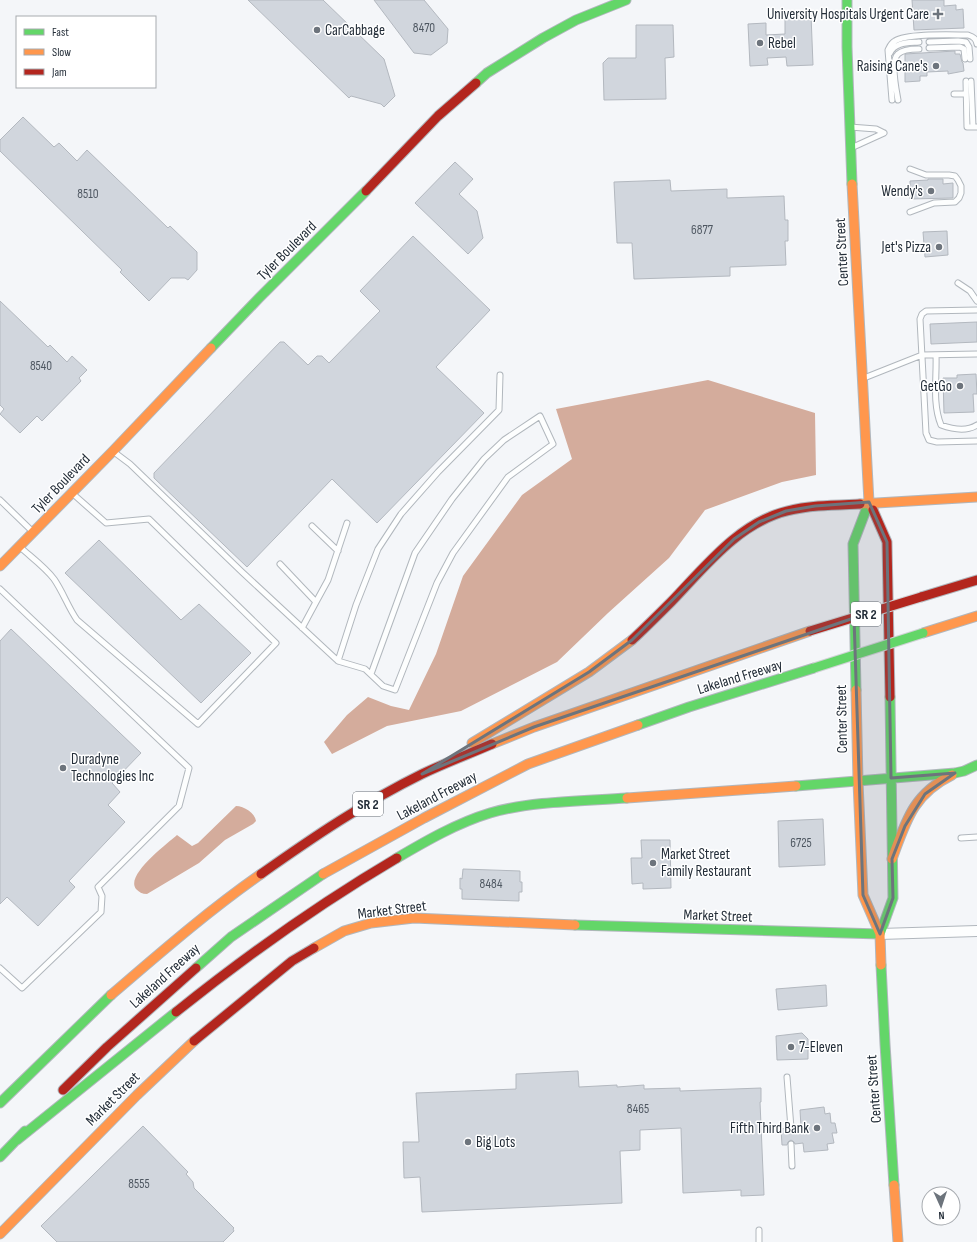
<svg xmlns="http://www.w3.org/2000/svg" width="977" height="1242" viewBox="0 0 977 1242" font-family="'Sofia Sans Condensed',sans-serif">
	<rect width="100%" height="100%" fill="#f4f6f9"/>
	<path fill="#d4ac9c" d="M708,380L815,413L816,475L782,482L705,510L669,558L608,613L557,662L461,711L387,726L332,754L324,742L347,715L368,697L391,706L409,710L436,654L463,576L522,495L572,459L556,409Z
		M236,806C244,806 255,813 256,821L253,824L225,840L199,863L147,894C142,894 139,892 136,889C125,875 167,844 177,835L192,846L198,843Z"/>
	<path fill="#d1d6dd" stroke="#b3b8bf" d="M248,0H323L384,59L395,96L384,107L381,104L351,96L349,98Z
		M374,0H424L448,29L447,43L431,55L414,53Z
		M912,0H944V6L956,5V10L963,9L964,28L914,30Z
		M811,15L813,65L787,66L786,57L767,58L768,65L750,66L748,24L766,23V35L785,34V16Z
		M636,25H673L674,57L665,58L666,99L604,100L603,63L608,58H636Z
		M955,51V54H960L962,62L963,63L964,71L948,74V71L927,72V76H920V81L905,82V54Z
		M23,117L54,147L59,143L77,161L87,150L168,228L170,226L197,252V270L188,280L185,278H171L149,301L120,272L122,270L0,151V140Z
		M455,162L473,179L459,194L477,211L483,238L468,254L415,203Z
		M928,179H943V184L953,183V198L910,199V181L928,180Z
		M670,180L671,191L727,189V198L784,196L785,220H788V241H785L786,265L730,267V276L634,279L632,243H617L614,182Z
		M947,231L948,255L925,257L923,232Z
		M413,236L490,310L436,367L484,413L377,523L332,479L247,567L154,478V473L280,342H284L308,365L317,356H322L329,363L380,311L360,291Z
		M0,301L48,347L50,345L67,362L72,356L87,370L79,378L81,381L42,421L37,416L20,433L0,414L4,409L0,405Z
		M977,322V342L931,344L930,324Z
		M976,374L977,394H973L974,412L944,413L943,378H957V375Z
		M99,540L181,620L199,604L251,653L201,703L65,573Z
		M11,629L141,753L112,783L120,792L108,805L125,822L69,881L75,887L38,926L7,897L0,904V641Z
		M823,819L825,865L779,867L778,821Z
		M641,840H670L671,888L643,889V883L632,884L631,858H642Z
		M463,869L520,871V882H522V892H519V901L462,899V889H460V878L462,879Z
		M826,985L827,1006L778,1010L776,989Z
		M802,1033L808,1039V1059L777,1060L776,1036Z
		M578,1071L579,1087L617,1085V1087L644,1085V1089L680,1088V1091L761,1088V1102H760L764,1195L741,1196V1190L683,1193L681,1128L640,1130V1150L620,1151L622,1203L422,1212L420,1177L404,1178L403,1142H419L416,1093L516,1089V1074Z
		M824,1107L825,1114L830,1113L831,1123H835L837,1133H832L834,1143L827,1144L828,1150L804,1152L803,1143L795,1144L794,1142L791,1140L788,1142L787,1145H782L781,1129L787,1128L789,1131L792,1132L795,1128L801,1127L800,1110Z
		M143,1126L188,1172L186,1174L193,1182L194,1188L234,1228L233,1229L234,1231L223,1242H57L41,1226Z"/>
	<g fill="none" stroke-linecap="round" stroke-linejoin="round">
		<defs>
			<path id="lane" d="M929,42L958,41L966,42L969,47L970,59
				M929,48L960,47L964,49L965,59
				M890,53C895,42 908,43 919,42
				M966,81L967,127H977
				M971,81L973,127
				M954,94H966
				M892,100L888,50C890,46 891,43 895,41C907,33 953,35 968,35C974,37 976,39 977,44
				M898,100C896,89 890,61 898,54C903,49 913,49 919,49
				M850,127L876,129L884,133
				M851,148L884,133
				M910,169L926,175H949L955,176L958,180L961,186V193L959,198L955,202L934,203L910,212
				M958,283L970,291L977,301
				M977,310L926,311L922,314L920,319L926,433L929,440L937,442L977,441
				M936,355C937,377 932,403 941,425C952,429 966,432 977,425
				M864,378L922,355L977,354
				M114,452L130,464L242,572L338,661L356,605L378,549L401,514L438,472L499,410L500,375
				M0,500L32,531
				M312,526L338,551
				M20,547C31,557 45,567 54,579C63,592 68,607 77,620L198,724L276,643L149,519L106,523L72,493
				M280,564L316,602L302,628
				M0,589L189,768L179,806L98,887L102,896L101,912L22,988L0,968
				M316,602L328,580L347,523
				M338,661L365,669L383,686L395,690L437,583L453,553L508,477L553,444L540,416L504,440L484,459L452,499L415,553L371,674
				M961,838L977,837
				M787,1077L791,1128
				M791,1144L792,1166
				M759,1230V1242"/>
			<path id="street" d="M880,934L977,931"/>
			<path id="fast" d="M847,0V47L852,184
				M476,83L487,73L543,38L576,20L626,0
				M211,348L259,298L366,191
				M856,690L853,544L869,502
				M638,725L689,707L814,668
				M796,786L955,773L964,771L977,765
				M397,858C426,841 457,823 490,813C531,801 584,801 627,798
				M575,925L880,934
				M880,934L893,898L890,697
				M881,965L885,1044L894,1185
				M196,968L231,937L323,874
				M0,1103L111,995
				M17,1140L176,1012
				M0,1157L25,1131"/>
			<path id="slow" d="M852,184L869,502L873,510
				M860,504L977,497
				M0,566L113,451L211,348
				M923,633L977,616
				M856,690L858,782L863,895L880,934L881,965
				M472,743L589,672L632,640
				M492,744L534,727L810,631
				M627,798L796,786
				M892,859C906,821 913,794 952,775
				M323,874L424,818L528,764L638,725
				M314,948L344,931L371,923L414,918L575,925
				M111,995C160,953 208,911 261,874
				M894,1185L898,1242
				M0,1234L137,1095L194,1041"/>
			<path id="jam" d="M366,191L438,116L476,83
				M873,510L887,542L890,697
				M921,597L977,580
				M632,640C645,628 658,615 671,602C704,568 738,523 787,511C811,505 836,505 860,504
				M261,874C312,838 365,802 422,774C445,763 469,754 492,744
				M176,1012C246,956 319,904 397,858
				M194,1041L292,961L314,948
				M63,1090L107,1047L196,968"/>
		</defs>
		<use href="#lane" stroke="#b1b7bd" stroke-width="7"/>
		<use href="#street" stroke="#b1b7bd" stroke-width="12"/>
		<use href="#fast" stroke="#b1b7bd" stroke-width="11"/>
		<use href="#slow" stroke="#b1b7bd" stroke-width="11"/>
		<use href="#jam" stroke="#b1b7bd" stroke-width="11"/>
		<use href="#lane" stroke="#fdfefe" stroke-width="5"/>
		<use href="#street" stroke="#fdfefe" stroke-width="10"/>
		<use href="#fast" stroke="#63d668" stroke-width="9"/>
		<use href="#slow" stroke="#ff974d" stroke-width="9"/>
		<use href="#jam" stroke="#b3261e" stroke-width="9"/>
		<defs>
			<path id="fast-bridge" d="M814,668L923,633"/>
			<path id="jam-bridge" d="M810,631L921,597"/>
		</defs>
		<use href="#fast-bridge" stroke="#cfd2d5" stroke-width="11" stroke-linecap="butt"/>
		<use href="#jam-bridge" stroke="#cfd2d5" stroke-width="11" stroke-linecap="butt"/>
		<use href="#fast-bridge" stroke="#63d668" stroke-width="9"/>
		<use href="#jam-bridge" stroke="#b3261e" stroke-width="9"/>
	</g>
	<path fill="#6d747c" fill-opacity="0.2" stroke="#6d747c" stroke-width="3" stroke-linejoin="round" d="M869,502L887,542L891,778L955,773L925,794L905,826L892,859L893,898L880,934L863,895L854,618L534,727L422,774L589,672L632,640L734,539L759,522L786,511L815,506Z"/>
	<g fill="#6d747c" stroke="#fff" stroke-width="1.5">
		<path d="M936 8h4v4h4v4h-4v4h-4v-4h-4v-4h4z"/>
		<circle cx="317" cy="30" r="4"/>
		<circle cx="760" cy="43" r="4"/>
		<circle cx="936" cy="66" r="4"/>
		<circle cx="931" cy="191" r="4"/>
		<circle cx="939" cy="247" r="4"/>
		<circle cx="960" cy="386" r="4"/>
		<circle cx="63" cy="768" r="4"/>
		<circle cx="653" cy="863" r="4"/>
		<circle cx="791" cy="1047" r="4"/>
		<circle cx="817" cy="1128" r="4"/>
		<circle cx="468" cy="1142" r="4"/>
	</g>
	<g text-anchor="middle" dominant-baseline="central" stroke-width="3" stroke-linejoin="round" paint-order="stroke">
		<g font-size="13" fill="#4f5862">
			<text x="424" y="28">8470</text>
			<text x="88" y="194">8510</text>
			<text x="702" y="230">6877</text>
			<text x="41" y="366">8540</text>
			<text x="801" y="843">6725</text>
			<text x="491" y="884">8484</text>
			<text x="638" y="1109">8465</text>
			<text x="139" y="1184">8555</text>
		</g>
		<g fill="#fff" stroke="#666d74" stroke-width="1">
			<rect x="851" y="602" width="30" height="24" rx="3"/>
			<rect x="353" y="792" width="30" height="24" rx="3"/>
		</g>
		<g font-size="14" font-weight="bold" fill="#242e39">
			<text x="866" y="614">SR 2</text>
			<text x="368" y="804">SR 2</text>
		</g>
		<g font-size="15" fill="#242e39" stroke="#fff" text-anchor="end">
			<text x="929" y="14">University Hospitals Urgent Care</text>
			<text x="325" y="30" text-anchor="start">CarCabbage</text>
			<text x="768" y="43" text-anchor="start">Rebel</text>
			<text x="928" y="66">Raising Cane's</text>
			<text x="923" y="191">Wendy's</text>
			<text x="931" y="247">Jet's Pizza</text>
			<text x="952" y="386">GetGo</text>
			<text x="71" y="759" text-anchor="start">Duradyne<tspan x="71" dy="17">Technologies Inc</tspan></text>
			<text x="661" y="854" text-anchor="start">Market Street<tspan x="661" dy="17">Family Restaurant</tspan></text>
			<text x="799" y="1047" text-anchor="start">7-Eleven</text>
			<text x="809" y="1128">Fifth Third Bank</text>
			<text x="476" y="1142" text-anchor="start">Big Lots</text>
		</g>
		<g font-size="15" fill="#242e39" stroke="#fff">
			<text transform="translate(287 251) rotate(-45)">Tyler Boulevard</text>
			<text transform="translate(842 252) rotate(-93)">Center Street</text>
			<text transform="translate(61 484) rotate(-46)">Tyler Boulevard</text>
			<text transform="translate(740 677) rotate(-17)">Lakeland Freeway</text>
			<text transform="translate(842 719) rotate(-91)">Center Street</text>
			<text transform="translate(437 796) rotate(-28)">Lakeland Freeway</text>
			<text transform="translate(392 910) rotate(-7)">Market Street</text>
			<text transform="translate(718 916) rotate(2)">Market Street</text>
			<text transform="translate(165 976) rotate(-42)">Lakeland Freeway</text>
			<text transform="translate(874 1089) rotate(-94)">Center Street</text>
			<text transform="translate(113 1099) rotate(-45)">Market Street</text>
		</g>
	</g>
	<rect x="16" y="16" width="140" height="72" fill="#ffffff" stroke="#a7abb0"/>
	<rect x="24" y="29" width="20" height="6" fill="#63d668" stroke="#a7abb0"/>
	<text x="52" y="36" font-size="12" fill="#242e39">Fast</text>
	<rect x="24" y="49" width="20" height="6" fill="#ff974d" stroke="#a7abb0"/>
	<text x="52" y="56" font-size="12" fill="#242e39">Slow</text>
	<rect x="24" y="69" width="20" height="6" fill="#b3261e" stroke="#a7abb0"/>
	<text x="52" y="76" font-size="12" fill="#242e39">Jam</text>
	<g transform="translate(941 1206) rotate(177)"><circle r="19" fill="#ffffff" stroke="#a7abb0"/>
	<path d="M0-3L7 15L0 10L-7 15Z" fill="#6d747c"/>
	<text y="-6" font-size="11" font-weight="bold" text-anchor="middle" fill="#242e39">N</text>
	</g>
</svg>
